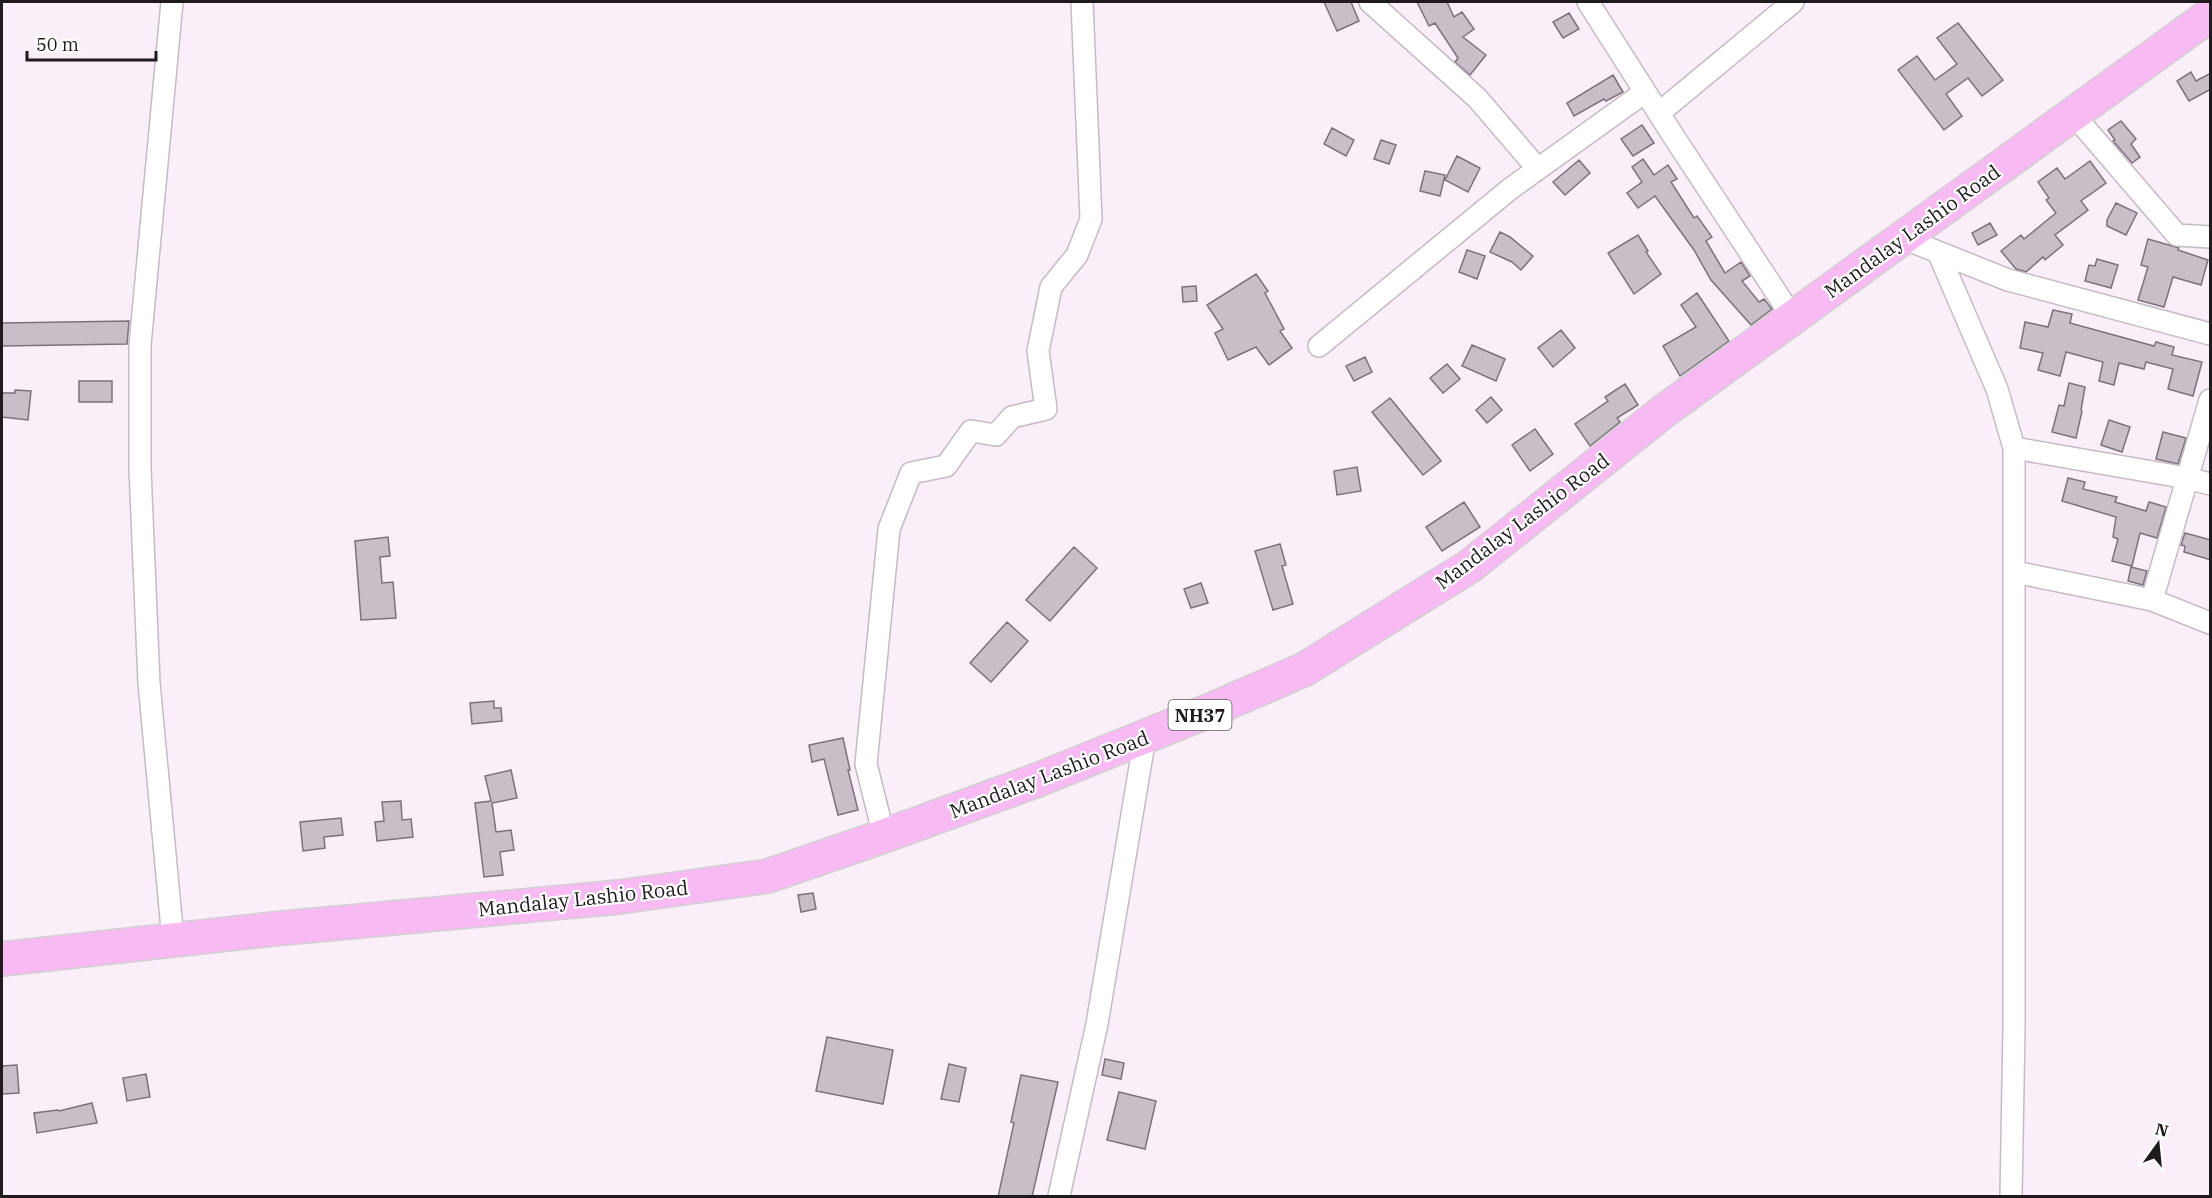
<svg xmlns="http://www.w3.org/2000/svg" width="2212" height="1198" viewBox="0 0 2212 1198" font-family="'IBM Plex Serif',serif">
	<rect width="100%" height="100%" fill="#faeef8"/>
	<path fill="#c8bec7" stroke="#7c727b" stroke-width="1.5" d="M1324,2H1351L1359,21L1337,31Z
		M1417,2H1447L1454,17L1462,12L1474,29L1463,37L1486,55L1470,75L1455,62L1458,58L1435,23L1429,26Z
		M1569,13L1579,29L1563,38L1553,22Z
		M1958,23L2003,80L1982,96L1968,78L1946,94L1962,116L1944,130L1898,70L1917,56L1935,80L1957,64L1937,38Z
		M2191,72L2196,81L2211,73V89L2189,101L2177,81Z
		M1613,75L1623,92L1606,101L1604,99L1574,116L1567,103Z
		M2121,121L2136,139L2131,144L2140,157L2132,163L2113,141L2115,140L2108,130Z
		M1642,125L1654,143L1633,156L1621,139Z
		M1332,128L1354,140L1346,156L1324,144Z
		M1381,140L1396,145L1389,164L1374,159Z
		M1457,156L1480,168L1468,192L1445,180Z
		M1643,159L1654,175L1668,165L1677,179L1671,182L1694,218L1697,216L1712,237L1706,241L1725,273L1741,262L1750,276L1742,281L1759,302L1764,299L1772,309L1751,325L1711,280L1694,250L1655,196L1638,208L1627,193L1642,182L1632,167Z
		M1579,160L1590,173L1565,195L1553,182Z
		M2090,161L2106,183L2081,201L2088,210L2055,235L2063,245L2045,260L2043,257L2026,272L2016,269L2001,251L2021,235L2024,239L2056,213L2046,200L2049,198L2038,182L2057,168L2065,179Z
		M1425,171L1445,175L1440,196L1420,191Z
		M2116,203L2137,213L2126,235L2107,226V220Z
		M1990,223L1997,235L1978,245L1972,233Z
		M1500,232L1510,237L1533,256L1521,270L1512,262L1490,252Z
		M1638,235L1648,251L1646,252L1661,274L1634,294L1608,253Z
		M2148,239L2179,248L2178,250L2208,260L2201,285L2173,277L2164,307L2138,300L2148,267L2141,265Z
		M1467,250L1485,256L1477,279L1459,272Z
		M2097,259L2118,265L2111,288L2085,281L2089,265L2095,266Z
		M1256,274L1268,291L1265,293L1284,329L1280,331L1292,348L1269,365L1256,347L1228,360L1215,333L1223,329L1207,305Z
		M1196,286L1197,301L1183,302L1182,287Z
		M1697,293L1729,341L1680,376L1663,346L1696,327L1681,305Z
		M2053,310L2072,314L2070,323L2154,346L2156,342L2174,347L2172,355L2202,362L2193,396L2168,389L2173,369L2146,362L2144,369L2119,363L2114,385L2099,381L2103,362L2066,352L2060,376L2038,370L2043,353L2020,348L2025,322L2048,327Z
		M129,321L127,344L2,346V323Z
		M1561,330L1575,348L1553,367L1538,348Z
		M1472,345L1505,359L1496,381L1462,366Z
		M1365,357L1372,372L1354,381L1346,366Z
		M1447,364L1460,379L1443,393L1430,378Z
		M79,381H112V402H79Z
		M2069,383L2085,387L2081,410L2082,411L2076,438L2052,432L2059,405L2064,406Z
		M1625,384L1638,405L1617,418L1620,422L1590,446L1575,424L1608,401L1605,397Z
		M15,390L31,391L28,420L2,417V393H15Z
		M1491,397L1502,410L1487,423L1476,410Z
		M1390,398L1441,461L1423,475L1372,412Z
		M2109,420L2130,427L2122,452L2101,445Z
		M1535,429L1553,454L1530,471L1512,445Z
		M2163,432L2186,438L2178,464L2156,459Z
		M1357,467L1361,491L1337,495L1334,471Z
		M2068,478L2085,482L2083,489L2117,497L2115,502L2146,511L2149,502L2166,507L2157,538L2140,533L2132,566L2112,561L2118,539L2113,537L2116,517L2062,501Z
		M1464,502L1480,527L1442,551L1426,527Z
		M2185,533L2211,540V560L2184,552L2185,546L2181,545Z
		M388,537L390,556L380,557L382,583L393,582L396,618L361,620L355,541Z
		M1280,544L1286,565L1282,566L1293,604L1273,610L1255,551Z
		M1074,547L1097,568L1050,621L1026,600Z
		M2131,567L2147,571L2143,585L2128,581Z
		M1201,583L1208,603L1191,608L1184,589Z
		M1007,622L1028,641L991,682L970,663Z
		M494,701V708H501L502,721L472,724L470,703Z
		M843,738L850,770H848L858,810L838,815L824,759L812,762L809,745Z
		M511,770L517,798L492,803L496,832L511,830L514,850L500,852L503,875L484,877L475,803L491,801L485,776Z
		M401,801L402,820L411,819L413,837L377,841L375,822L384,821L382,802Z
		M341,818L343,835L324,837L325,848L303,851L300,822Z
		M813,893L816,909L801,912L798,895Z
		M827,1037L893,1050L883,1104L816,1091Z
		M1105,1059L1124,1063L1121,1079L1102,1075Z
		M949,1064L966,1068L959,1102L941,1099Z
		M17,1065L19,1093L2,1094V1066Z
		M146,1074L150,1097L127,1101L123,1078Z
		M1021,1075L1058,1082L1032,1197H998L1014,1123L1011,1122Z
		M1119,1092L1156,1101L1145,1149L1107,1140Z
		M92,1103L97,1123L37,1133L34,1113L58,1110L59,1111Z"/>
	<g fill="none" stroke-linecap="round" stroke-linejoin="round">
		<defs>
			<path id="street" d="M172,2L140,345V469L149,683L173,940
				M1370,2L1477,98L1538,169
				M1588,2L1674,137L1793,318
				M1659,113L1793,2
				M2073,114L2177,235L2210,237
				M1903,238L2008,280L2210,334
				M1938,252L1997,389L2014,448V1028L2011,1196
				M1319,346L1510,189L1645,92
				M2014,448L2187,478L2210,484
				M2015,572L2152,600L2210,623
				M2152,600L2210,400
				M884,836L866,764L889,529L911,473L946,466L971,431L996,435L1012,417L1046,409L1038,351L1051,287L1077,255L1091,219L1082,2
				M1059,1196L1097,1024L1145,737"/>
			<path id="highway" d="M2,959L273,929L619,897L768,876L884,836L1035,781L1211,710L1305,669L1470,566L1664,411L2210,15"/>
		</defs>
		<use href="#street" stroke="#c5bbc4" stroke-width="24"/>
		<use href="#highway" stroke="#d2d1d2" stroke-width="36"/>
		<use href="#street" stroke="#fff" stroke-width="21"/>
		<use href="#highway" stroke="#f7baf3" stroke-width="33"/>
	</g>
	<g text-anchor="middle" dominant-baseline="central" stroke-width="4.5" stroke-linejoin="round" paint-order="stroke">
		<rect fill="#fff" stroke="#625f62" stroke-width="1.5" x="1168.5" y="700" width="63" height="30" rx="4.5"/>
		<g font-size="18" font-weight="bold" fill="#1e1a1e">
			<text x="1200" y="715">NH37</text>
		</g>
		<g font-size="20" fill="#1e1a1e" stroke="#fff">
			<text transform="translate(1912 231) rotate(-36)">Mandalay Lashio Road</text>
			<text transform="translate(1522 521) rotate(-37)">Mandalay Lashio Road</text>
			<text transform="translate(1049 774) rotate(-21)">Mandalay Lashio Road</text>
			<text transform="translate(583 898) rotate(-6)">Mandalay Lashio Road</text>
		</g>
	</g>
	<rect width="2212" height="1198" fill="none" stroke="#1e1a1e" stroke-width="6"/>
	<g transform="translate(2158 1144) rotate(15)" stroke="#ffffff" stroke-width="4.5" paint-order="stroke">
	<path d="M0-4.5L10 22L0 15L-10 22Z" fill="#1e1a1e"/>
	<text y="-9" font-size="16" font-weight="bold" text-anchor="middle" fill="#1e1a1e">N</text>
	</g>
	<path d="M27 51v9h129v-9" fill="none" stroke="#1e1a1e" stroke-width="3"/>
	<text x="36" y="51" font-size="18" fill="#1e1a1e" stroke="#ffffff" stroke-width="4.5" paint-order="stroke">50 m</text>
</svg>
